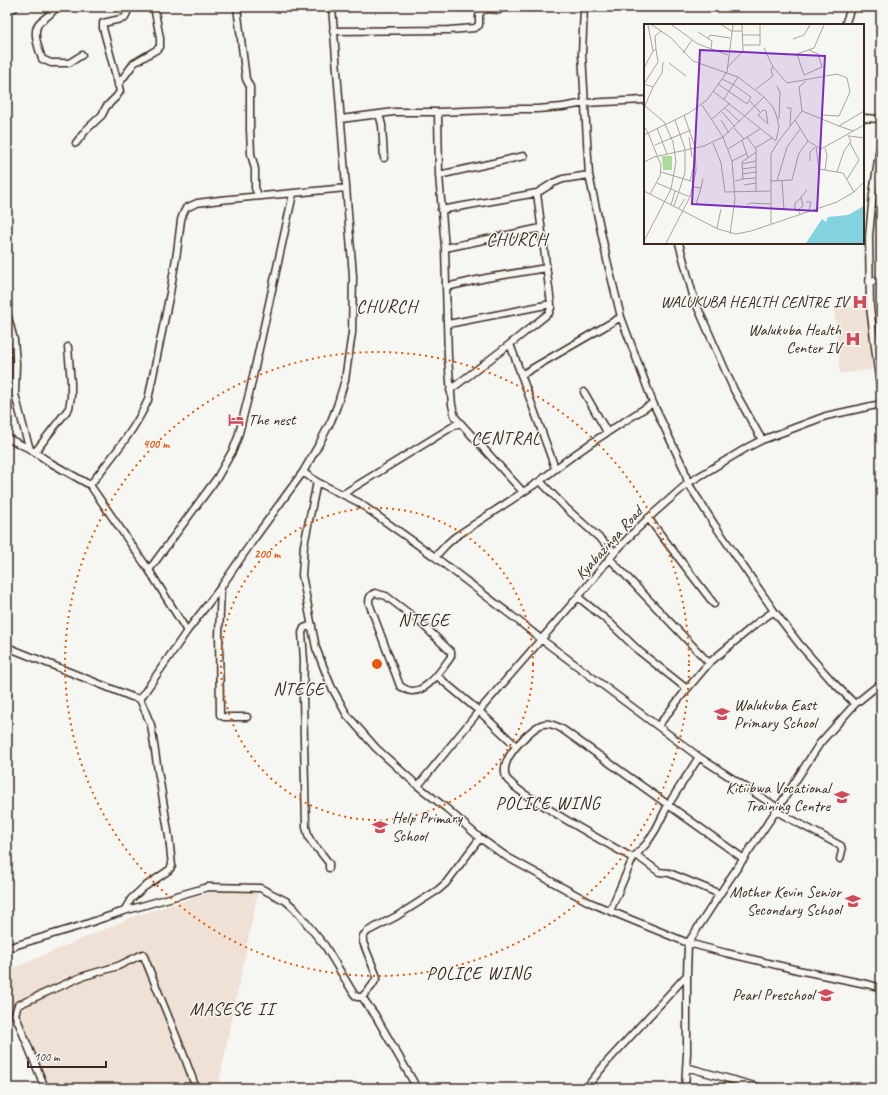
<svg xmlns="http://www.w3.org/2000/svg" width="888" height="1095" viewBox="0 0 888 1095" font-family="Caveat,sans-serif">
	<rect width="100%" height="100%" fill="#f6f6f2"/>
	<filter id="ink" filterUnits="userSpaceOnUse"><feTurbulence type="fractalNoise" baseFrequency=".025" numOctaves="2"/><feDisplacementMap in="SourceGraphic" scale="8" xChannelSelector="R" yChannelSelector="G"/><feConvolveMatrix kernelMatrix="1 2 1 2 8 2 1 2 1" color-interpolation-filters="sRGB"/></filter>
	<g filter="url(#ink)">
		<path fill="#f0e1d6" d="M866,305L873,369L840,374L834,309Z
			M259,887L218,1088H45L7,1004V971L135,916L208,893Z"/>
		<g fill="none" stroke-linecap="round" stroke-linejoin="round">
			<defs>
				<path id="minor" d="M56,7C52,14 46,17 40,22C31,31 39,49 42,59L51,63H69L82,55
					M237,7L246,79L250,87V129L251,154L255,169V188L258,195
					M584,7L582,54L589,175L607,260L621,317L653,403L684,469L688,483L714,524L774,611L800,645L831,680L855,704
					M845,25L851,7
					M333,31L449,30L475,28L479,25V16L481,11L488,9L499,10
					M118,85L134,63L156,50L160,47V38L154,7
					M438,112L439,175L445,248L448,358L452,405L455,417L523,492
					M379,114L382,125L384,158
					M863,118L881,119
					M341,119L394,112H438L515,109H537L562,107L585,103L645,100
					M881,140L873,194L869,236L870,307L881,395
					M76,143L86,130L102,115L106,107L117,96L120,91L103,28V23L125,18L129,7
					M439,175L524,156
					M441,210L537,193
					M679,243L694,299L734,390L762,440
					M445,248L541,228
					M869,281H881
					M446,287L486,278L546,268
					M7,313L14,340L16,363L15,394L25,433L30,449
					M448,324L551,304
					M510,344L555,468
					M521,375L621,317
					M450,390L510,344L549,313L551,308V304L537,193L553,183L563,179L589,175
					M584,392L607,432
					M7,438L30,449L51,463L90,485L149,570L187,631
					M35,452L69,408L71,397V383L68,347
					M303,472L317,482L358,502L435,557L516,619L541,639L699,757L778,808
					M540,481C575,452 614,428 653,403
					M317,482L304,545L302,575L316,648L331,686L347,715L376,748L418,786L446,808L480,838L507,857L589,902L610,911L688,943L726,953L798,970L871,985L881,988
					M90,485C111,458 134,432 148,400L170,293L177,252L181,220L183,214L186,208L197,203L220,200L346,188
					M343,494L460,422
					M648,518L714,604
					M435,557L447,544L455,537L540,481L567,509L615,552
					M610,559L709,663
					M149,570L217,478L233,450L238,437L250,390L293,194
					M221,587L219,635L220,715L224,717H247
					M375,593L386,596L419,621L451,652V656L450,658C442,669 427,692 412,691C407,691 404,688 400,686L369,603C369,597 370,595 375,593Z
					M578,597L609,622L639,651L687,689
					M312,625L304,628L302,633L304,660L303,697L306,827L309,838L316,848H317L329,863V868
					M7,647L132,697L140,699L187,631L221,587L254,539L303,472L318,446L331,421L337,406L345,380L352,333L353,276L332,7
					M437,676L479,711L516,746
					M658,726L687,689L709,663L757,623L774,611
					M418,786L479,711L578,597L615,552L634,532L654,513L688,483L748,447L762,440L826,416L881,404
					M776,811L841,846L842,851L840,859
					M636,855L659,872L669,873L679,877L720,894
					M633,858C602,841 571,824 541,804C531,798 519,792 511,783C507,780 505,777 505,773C503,759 518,744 527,735C540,723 546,720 562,729L744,859
					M124,911L131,899L143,888L169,870L172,866L169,837L160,782L158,771L151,725L140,699
					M610,911L633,858L647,843L656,829L668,805L699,757
					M7,948L80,926L124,911L208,887L260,888L286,901L294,908L325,946L354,994L357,997H362
					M686,1067L762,1088
					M45,1088L15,1014L18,1005L81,977L118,966L143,954L183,1053L196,1088
					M417,1088L375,1015L362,997L372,986L377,977L363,942V936L368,931L397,916L438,890L446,883L480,838
					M586,1088L606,1063L687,975
					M685,1088L687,1053V975L688,943L729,880L778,808L820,743L855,704L881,683"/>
				<path id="tertiary" d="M7,10L14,7"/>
			</defs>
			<use href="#minor" stroke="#3b2a1e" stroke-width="9"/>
			<use href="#tertiary" stroke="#3b2a1e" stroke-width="11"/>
			<use href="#minor" stroke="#f6f6f2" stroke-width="6"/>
			<use href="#tertiary" stroke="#f6f6f2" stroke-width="8"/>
		</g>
	</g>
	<g fill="none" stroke="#e8590c" stroke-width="2" stroke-dasharray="2 4">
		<circle cx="377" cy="664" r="156"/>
		<circle cx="377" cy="664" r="312"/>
	</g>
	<defs>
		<symbol id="hospital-bare" viewBox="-9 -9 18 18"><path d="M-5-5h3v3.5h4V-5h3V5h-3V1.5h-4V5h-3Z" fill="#d1495b" stroke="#f6f6f2" stroke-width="2.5" paint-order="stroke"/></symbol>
		<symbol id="hotel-bare" viewBox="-9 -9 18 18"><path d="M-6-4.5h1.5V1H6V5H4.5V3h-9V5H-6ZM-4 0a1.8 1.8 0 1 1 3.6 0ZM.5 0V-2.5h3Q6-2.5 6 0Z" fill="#d1495b" stroke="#f6f6f2" stroke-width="2.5" paint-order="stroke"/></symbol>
		<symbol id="school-bare" viewBox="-9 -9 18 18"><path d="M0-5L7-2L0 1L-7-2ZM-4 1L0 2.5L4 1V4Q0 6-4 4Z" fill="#d1495b" stroke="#f6f6f2" stroke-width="2.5" paint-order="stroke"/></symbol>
	</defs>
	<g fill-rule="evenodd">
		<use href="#hospital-bare" x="849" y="291" width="22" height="22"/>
		<use href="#hospital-bare" x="842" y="328" width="22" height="22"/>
		<use href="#hotel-bare" x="225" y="409" width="22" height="22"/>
		<use href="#school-bare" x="711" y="703" width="22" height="22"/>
		<use href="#school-bare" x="831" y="786" width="22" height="22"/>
		<use href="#school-bare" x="369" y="816" width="22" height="22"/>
		<use href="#school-bare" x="842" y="890" width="22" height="22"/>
		<use href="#school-bare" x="815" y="984" width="22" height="22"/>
	</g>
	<g text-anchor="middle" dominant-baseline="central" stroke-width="3" stroke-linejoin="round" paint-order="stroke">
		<g font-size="16" fill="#3b2a1e" stroke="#f6f6f2" text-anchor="end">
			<text x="848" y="302">WALUKUBA HEALTH CENTRE IV</text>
			<text x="841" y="330">Walukuba Health<tspan x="841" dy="18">Center IV</tspan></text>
			<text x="248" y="420" text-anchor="start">The nest</text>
			<text x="734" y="705" text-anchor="start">Walukuba East<tspan x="734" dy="18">Primary School</tspan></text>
			<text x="830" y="788">Kitiibwa Vocational<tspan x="830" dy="18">Training Centre</tspan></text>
			<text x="392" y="818" text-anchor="start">Help Primary<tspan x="392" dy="18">School</tspan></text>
			<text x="841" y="892">Mother Kevin Senior<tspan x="841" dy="18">Secondary School</tspan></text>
			<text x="814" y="995">Pearl Preschool</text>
		</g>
		<g font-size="16" fill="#3b2a1e" stroke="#f6f6f2">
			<text transform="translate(609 543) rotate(-48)">Kyabazinga Road</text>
		</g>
		<g font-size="18" letter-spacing="1" fill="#3b2a1e" stroke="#f6f6f2">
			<text x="517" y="239">CHURCH</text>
			<text x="387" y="306">CHURCH</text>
			<text x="506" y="438">CENTRAL</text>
			<text x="424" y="620">NTEGE</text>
			<text x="299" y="689">NTEGE</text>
			<text x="548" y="803">POLICE WING</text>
			<text x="479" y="973">POLICE WING</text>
			<text x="232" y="1009">MASESE II</text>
		</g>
	</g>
	<g transform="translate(644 24)">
		<rect width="220" height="220" fill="#f6f6f2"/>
		<path d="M18,132H28V146H19Z" fill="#adda98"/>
		<path d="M220,182V219H162L178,195L182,198L184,193L204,191Z" fill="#83d2df"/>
		<path fill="none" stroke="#aba49d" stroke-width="1" d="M8,1L26,13L49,37L94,53L120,73L129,83L133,93L135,103L132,116M28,1L54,20L84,31M78,1L87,7H98M54,8L68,17L67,25M98,11H116M64,15L66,11L86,14M149,15L160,11L166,1M99,21H116V1M12,25L11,12L17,7M165,26L174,30L178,43L160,51L153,30L170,24L180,1M39,29L48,16M25,39L42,52M129,43L143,59L193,50L203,54L206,68L195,92L179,91M0,44L9,27L4,1M83,44L99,27L98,1M78,55L90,61M0,60L14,38L12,25L9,27M0,60L9,63L18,49L19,38M74,60L103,80L107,73L90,61M133,62L136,68L135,95M112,65L129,52L127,46L129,43L120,24M69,67L132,117M80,75L94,53M106,77L116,88M0,81L20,98L29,118L32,138L27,165L0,217M58,81L79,113L88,137L91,175L86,210M0,84L9,63M81,84L96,98M143,84H147L146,102M119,86L122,87L124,100L114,91ZM158,87L155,63L162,57M78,88L91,103M68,95L86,79M77,96L85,109M151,96L164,117L177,125L220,101M0,102L4,109L0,111M195,102L209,107M13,104L23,130M90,104L100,115L116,105M205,112L220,114M45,113L48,133M103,113L112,125V167M98,116L104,134M69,119L77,139L81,168L126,167M11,121L47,106M172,123L175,145L199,149L210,168M111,124L128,114M181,124L183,131L181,146M84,125L100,115M88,137L102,130M166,137V128L171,123M0,138L10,133L60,122L79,113L120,73M98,140L112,137M98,145L112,143M17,148L50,158M193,148L200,127L207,117L204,111M98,150L112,148M99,155L112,154M203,155L215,136L206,119M46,157L49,145M91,157L99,155L98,138L112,128M126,157L148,156L155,129L164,117M133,157L143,123L156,105M138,157L140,186M13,159L46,173M100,161L112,159M49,163L57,164L59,154M0,167L74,205L92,210L107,207L193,178L210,168L220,158M6,170L16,152L17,141L4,109L45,89L63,76L83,48L89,1M162,178H167L165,187M52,180L57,164M27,181L31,167M103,181L106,179L126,180M30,182L41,149V125L31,96M34,185L41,175M151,186V179L157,174M156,190L154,186L159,182L157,173L163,166M127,200V130L134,118L158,87L195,102L220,87M73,204L77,185M22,219L46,173L52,147L51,123L40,91"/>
		<path fill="#7b2cbf" fill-opacity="0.15" stroke="#7b2cbf" stroke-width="2" d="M56,26L181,32L173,187L48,180Z"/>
		<rect width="220" height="220" fill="none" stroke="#3b2a1e" stroke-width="2"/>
	</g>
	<circle cx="377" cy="664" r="6" fill="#e8590c" stroke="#f6f6f2" stroke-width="2"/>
	<g font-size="12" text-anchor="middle" font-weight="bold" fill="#e8590c" stroke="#f6f6f2" stroke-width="3" stroke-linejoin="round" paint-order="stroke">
		<text x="156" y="448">400 m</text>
		<text x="267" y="558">200 m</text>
	</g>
	<rect width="888" height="1095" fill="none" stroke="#f6f6f2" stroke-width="24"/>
	<rect x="12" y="12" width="864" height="1071" fill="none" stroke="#3b2a1e" stroke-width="1.5" filter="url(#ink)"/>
	<path d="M28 1061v6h78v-6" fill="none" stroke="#3b2a1e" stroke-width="2"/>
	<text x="34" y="1061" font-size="12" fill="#3b2a1e" stroke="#f6f6f2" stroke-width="3" paint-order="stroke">100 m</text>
</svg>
